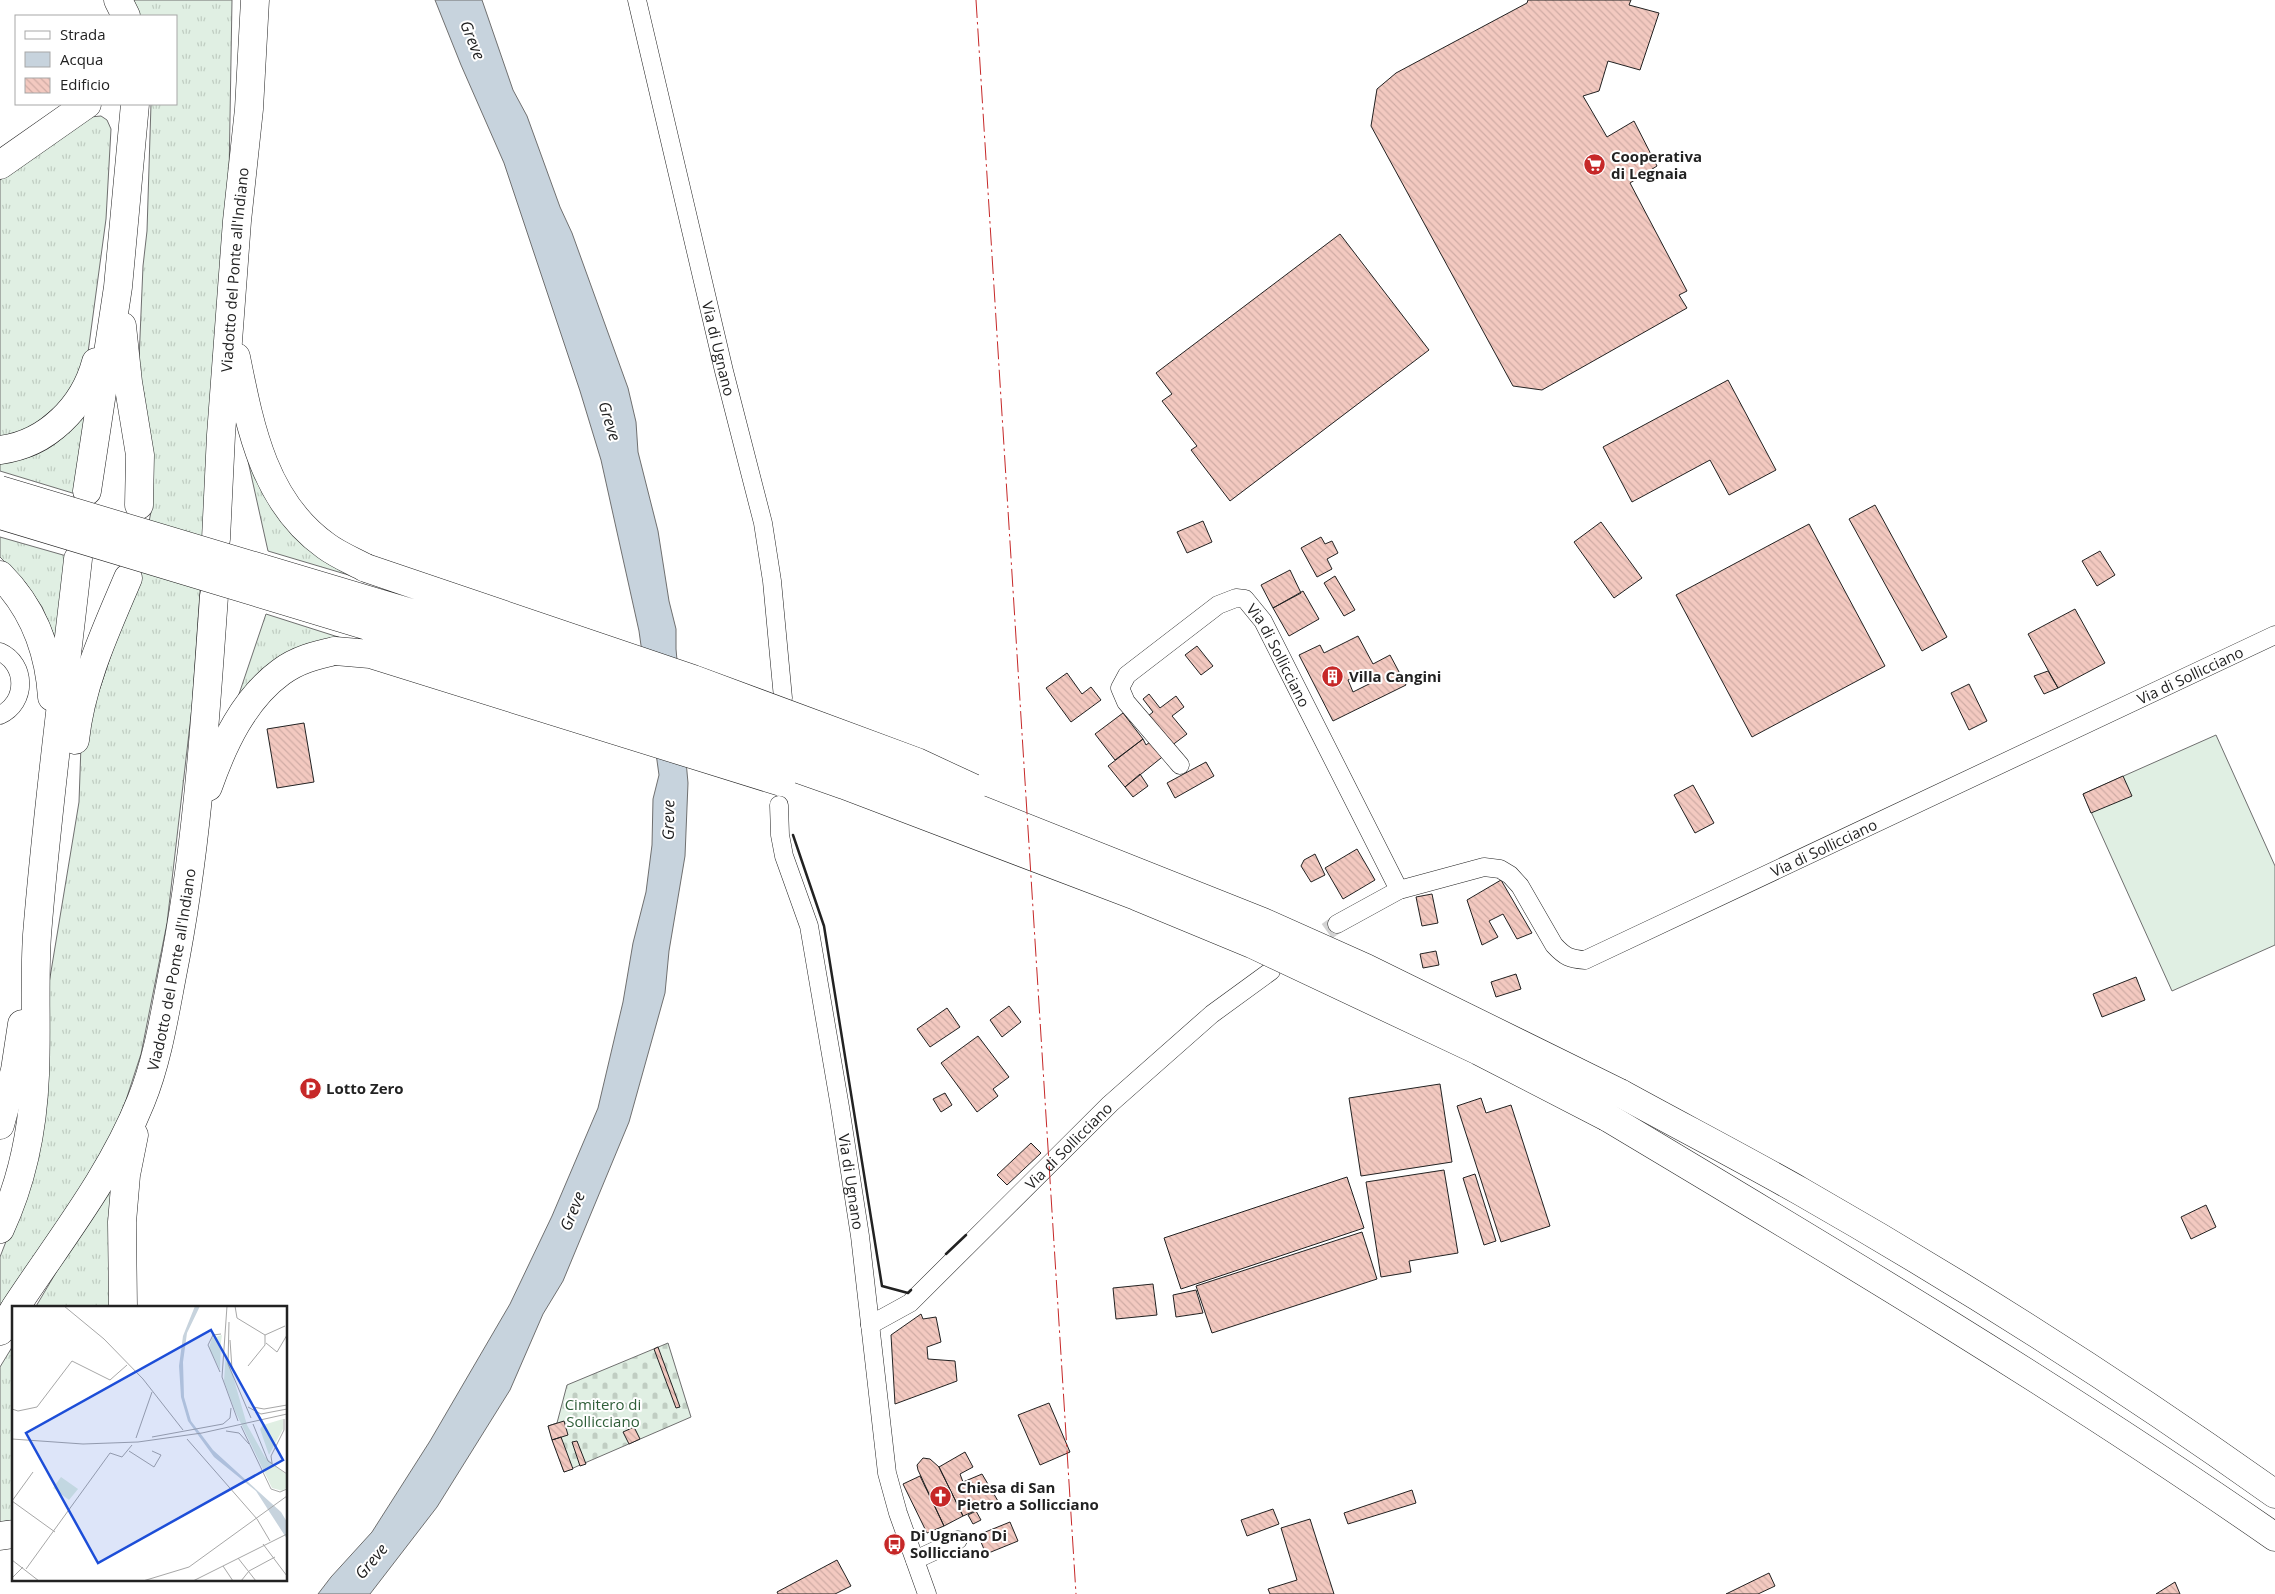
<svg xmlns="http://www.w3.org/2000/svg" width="2275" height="1594" viewBox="0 0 2275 1594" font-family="'Open Sans',sans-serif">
	<defs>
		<pattern id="grass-tufts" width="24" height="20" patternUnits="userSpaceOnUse" patternTransform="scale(1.25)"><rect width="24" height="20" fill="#e0efe3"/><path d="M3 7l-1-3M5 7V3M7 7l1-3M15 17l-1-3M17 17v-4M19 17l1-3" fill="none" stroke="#c0cdc2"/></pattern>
		<pattern id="cemetery-stones" width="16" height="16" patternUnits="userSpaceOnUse" patternTransform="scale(1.25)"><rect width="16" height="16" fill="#e0efe3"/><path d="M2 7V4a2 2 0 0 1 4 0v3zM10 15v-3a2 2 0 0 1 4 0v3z" fill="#c0cdc2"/></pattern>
		<pattern id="building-back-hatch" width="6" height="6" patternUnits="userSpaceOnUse" patternTransform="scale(1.25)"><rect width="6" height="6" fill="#f3c9c0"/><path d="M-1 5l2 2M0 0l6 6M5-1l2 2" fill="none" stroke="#d0aca5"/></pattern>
	</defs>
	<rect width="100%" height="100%" fill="#fff"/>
	<path fill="url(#grass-tufts)" stroke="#6f6f6f" d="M129,0H232L229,177L192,707L167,923L141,1054L126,1100L104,1156L0,1317V1257L22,1200L41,1032L79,802L81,745L138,574L151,512L150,447L138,384L143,266L147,231L151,104H176V16H136Z
		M101,116L107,120L111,129L106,219L87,360L72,393L29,429L0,437V180L90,117Z
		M90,407L79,495L0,471V463C46,458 63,441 90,407Z
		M246,452L362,579L268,551Z
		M0,537L70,557L59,647L42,607L25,582L0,557Z
		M266,614L357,643L293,649L266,666L236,703Z
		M115,1173L113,1308H35Z
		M14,1344V1520L0,1522V1367Z"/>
	<path fill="url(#cemetery-stones)" stroke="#6f6f6f" d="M668,1343L691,1417L564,1472L548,1426L557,1423L567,1385Z"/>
	<path fill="#e0efe3" stroke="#6f6f6f" d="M2216,735L2275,866V945L2172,991L2083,794Z"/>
	<path fill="#c7d3dd" stroke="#6f6f6f" d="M435,0H482L513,90L527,116L560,207L572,233L628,388L636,422L638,452L658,531L669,601L676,629V649L688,783L685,856L669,951L665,993L629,1122L563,1281L543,1314L510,1390L437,1507L370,1594H318L331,1577L372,1532L430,1441L510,1304L552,1216L598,1108L623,1002L633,943L646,892L652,845L653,799L659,775L639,631L601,460L580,391L504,163L461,65Z"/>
	<path fill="url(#building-back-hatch)" stroke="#222" fill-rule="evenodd" d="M1528,0H1631L1629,5L1659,13L1640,70L1608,61L1599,91L1583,96L1607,137L1634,121L1657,166L1630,183L1687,291L1679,295L1687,308L1542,390L1513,386L1371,126L1377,89L1396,73L1527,3Z
		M1340,234L1429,350L1230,501L1191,450L1197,446L1162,401L1172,394L1156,373Z
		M1728,380L1776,470L1729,495L1710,460L1632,502L1603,447Z
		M1875,505L1947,637L1922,651L1849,519Z
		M1203,521L1212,542L1187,553L1177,532Z
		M1601,522L1642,578L1614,598L1574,542Z
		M1809,524L1885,666L1752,737L1676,595Z
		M1321,537L1325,544L1332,541L1338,553L1327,559L1332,569L1317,577L1301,548Z
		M2100,551L2115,575L2097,586L2082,561Z
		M1290,570L1301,593L1273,608L1261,585Z
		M1335,576L1355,610L1344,616L1324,583Z
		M1303,591L1319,619L1289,636L1273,608Z
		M2075,609L2105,663L2058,688L2028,634Z
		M1358,636L1373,664L1390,655L1406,685L1333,721L1299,655L1320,645L1324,653ZM1365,671L1371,683L1353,692L1348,680Z
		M1197,646L1213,666L1201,675L1185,655Z
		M2048,671L2058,688L2044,694L2034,676Z
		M1067,673L1082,694L1091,687L1101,700L1071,722L1046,688Z
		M1969,684L1987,721L1969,730L1951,693Z
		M1149,694L1160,708L1176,696L1184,707L1172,716L1187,734L1171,746L1148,716L1153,712L1143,699Z
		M1123,713L1143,739L1115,760L1095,734Z
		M304,723L314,782L277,788L267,729Z
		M1143,739L1146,745L1154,739L1166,754L1125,787L1108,766Z
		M1206,762L1214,776L1175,798L1167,783Z
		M1140,774L1148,786L1133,797L1125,787Z
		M2123,776L2132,796L2091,813L2083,794Z
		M1693,785L1714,823L1695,833L1674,795Z
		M1357,849L1375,880L1343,899L1325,868Z
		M1315,854L1325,875L1311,882L1301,866L1304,860Z
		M1501,880L1532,933L1517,939L1503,914L1489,921L1498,937L1482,945L1467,900Z
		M1432,894L1438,923L1422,926L1416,897Z
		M1436,951L1439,965L1423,968L1420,954Z
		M1516,974L1521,989L1496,997L1491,982Z
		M2136,977L2145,1000L2102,1017L2093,994Z
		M1009,1006L1021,1022L1002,1037L990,1020Z
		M947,1008L960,1027L930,1047L917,1029Z
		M978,1036L1009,1077L993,1089L998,1096L977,1112L941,1063Z
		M1440,1084L1452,1162L1361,1176L1349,1098Z
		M945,1093L952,1105L941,1112L933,1099Z
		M1481,1098L1486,1113L1511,1105L1550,1226L1501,1242L1457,1106Z
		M1031,1143L1041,1153L1007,1185L997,1175Z
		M1444,1170L1458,1253L1409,1261L1411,1272L1381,1277L1366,1182Z
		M1475,1174L1496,1241L1484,1245L1463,1178Z
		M1347,1177L1364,1228L1181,1289L1164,1238Z
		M2206,1205L2216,1227L2191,1239L2181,1217Z
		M1362,1232L1377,1279L1212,1333L1196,1286Z
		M1153,1284L1157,1315L1116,1319L1113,1288Z
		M1196,1290L1203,1313L1176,1317L1173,1295Z
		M921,1314L923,1319L936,1317L941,1342L927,1347L928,1359L955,1361L957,1381L895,1404L891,1335Z
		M658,1347L680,1407L676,1408L654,1349Z
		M1049,1403L1070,1452L1040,1465L1018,1415Z
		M564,1421L568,1435L552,1440L548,1426Z
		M634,1427L640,1439L629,1444L623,1432Z
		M561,1437L573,1469L564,1472L552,1440Z
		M577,1441L586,1464L580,1466L572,1442Z
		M965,1452L973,1467L960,1474L963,1482L982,1474L998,1501L963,1516L939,1467Z
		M923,1458L930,1459L939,1467L963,1516L944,1526L918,1470L917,1465Z
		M920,1476L944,1526L927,1533L903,1484Z
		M1412,1490L1416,1503L1348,1524L1344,1513Z
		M1273,1509L1279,1524L1247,1536L1241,1520Z
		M976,1511L981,1520L973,1524L968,1515Z
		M1310,1519L1334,1594H1270L1268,1589L1297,1580L1281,1528Z
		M1010,1522L1018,1541L986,1554L978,1535Z
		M837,1560L851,1586L835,1594H778L777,1592Z
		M1769,1573L1775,1586L1758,1594H1726Z
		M2175,1582L2180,1594H2156Z"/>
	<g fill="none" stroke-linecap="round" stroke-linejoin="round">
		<path stroke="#d3d3d3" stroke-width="18" stroke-dasharray="18 9" stroke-linecap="butt" d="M1305,947L1337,924"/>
		<defs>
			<g id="minor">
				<path id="s1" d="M637,0L724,371L763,523L772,581L783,698"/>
				<path d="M0,652C27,664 27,703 0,715"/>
				<path id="s2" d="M1180,765L1126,702L1120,688L1127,675L1218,605L1236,598L1245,599L1263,621L1399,890"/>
				<path id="s3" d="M779,805L780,835L784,856L809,926L840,1107L860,1236L887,1473L898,1513L927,1594"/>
				<path id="s4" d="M1337,924L1399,890L1484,867L1500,869L1510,875L1520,886L1554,945C1565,957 1570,959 1585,960L2275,635"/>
				<path id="s5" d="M870,1325L910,1303L1110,1104L1212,1014L1271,971"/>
				<path d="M915,1560L958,1540"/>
			</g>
			<g id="trunk">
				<path d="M118,0L126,16"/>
				<path d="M0,165L87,104"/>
				<path d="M122,326L128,382L140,455L139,505"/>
				<path d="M236,357C250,427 264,502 326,546C338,555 353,561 366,568"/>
				<path d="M0,450C47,444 84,407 96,362"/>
				<path d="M87,491L118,287L135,104"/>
				<path id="s6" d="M216,539L221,435L237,221L249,109L255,0"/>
				<path d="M0,575C33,608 49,651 52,697"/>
				<path d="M75,740C81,683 106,630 128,578"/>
				<path d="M208,787C223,744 244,699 281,672C297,660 316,655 335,651"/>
				<path d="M1620,1093C1680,1126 1740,1157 1800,1191C1963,1284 2122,1385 2275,1494"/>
				<path d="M1607,1117C1833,1252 2059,1387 2275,1537"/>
				<path d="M0,1125L15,1070L22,1024"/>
				<path d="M0,1229C22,1182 33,1127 35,1075C37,1029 34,982 37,935C47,810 64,684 78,559"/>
				<path id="s7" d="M15,1308C59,1241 111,1176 141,1101C157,1062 164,1018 172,976C197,851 205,724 214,596"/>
				<path d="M123,1308L122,1222L126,1175L134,1135"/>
				<path d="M0,1331L14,1310"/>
				<path d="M0,1536L14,1534"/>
			</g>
		</defs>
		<use href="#minor" stroke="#222" stroke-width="19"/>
		<use href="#trunk" stroke="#222" stroke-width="29"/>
		<use href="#minor" stroke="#fff" stroke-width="18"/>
		<use href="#trunk" stroke="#fff" stroke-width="28"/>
		<defs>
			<path id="trunk-bridge" d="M0,490L438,621L613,677L848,757L1263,922L1366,968L1620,1093
				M0,515L441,648L613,704L844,785L1136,896L1252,944L1479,1051L1607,1117
				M366,568L693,679L917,762L973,788
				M335,651L370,654L781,782"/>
		</defs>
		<use href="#trunk-bridge" stroke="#222" stroke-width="29" stroke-linecap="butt"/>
		<use href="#trunk-bridge" stroke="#fff" stroke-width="28"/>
		<path stroke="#222" stroke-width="2.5" d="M793,835L824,926L882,1286L908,1293L911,1290
			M946,1254L966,1235"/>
		<path stroke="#c62828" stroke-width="1" stroke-dasharray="18 4 2.5 4" stroke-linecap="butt" d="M976,0L1076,1594"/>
	</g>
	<defs>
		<symbol id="supermarket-disc" viewBox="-11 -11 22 22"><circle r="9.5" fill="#c62828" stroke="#fff"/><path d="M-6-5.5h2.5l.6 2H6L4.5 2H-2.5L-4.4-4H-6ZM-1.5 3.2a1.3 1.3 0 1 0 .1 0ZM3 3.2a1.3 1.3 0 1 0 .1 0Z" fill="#fff"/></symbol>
		<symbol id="building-disc" viewBox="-11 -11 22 22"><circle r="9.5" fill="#c62828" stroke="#fff"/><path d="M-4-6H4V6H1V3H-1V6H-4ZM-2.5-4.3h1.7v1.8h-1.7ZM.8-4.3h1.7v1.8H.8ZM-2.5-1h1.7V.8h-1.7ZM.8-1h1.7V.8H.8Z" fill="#fff"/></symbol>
		<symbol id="parking-disc" viewBox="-11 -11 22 22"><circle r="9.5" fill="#c62828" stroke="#fff"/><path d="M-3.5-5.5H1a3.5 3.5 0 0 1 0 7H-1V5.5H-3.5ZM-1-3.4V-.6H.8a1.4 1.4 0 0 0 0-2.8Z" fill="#fff"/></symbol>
		<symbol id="church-disc" viewBox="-11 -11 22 22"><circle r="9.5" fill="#c62828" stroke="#fff"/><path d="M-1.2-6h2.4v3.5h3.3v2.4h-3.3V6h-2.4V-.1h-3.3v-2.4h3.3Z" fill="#fff"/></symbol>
		<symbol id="bus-disc" viewBox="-11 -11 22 22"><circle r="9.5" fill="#c62828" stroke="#fff"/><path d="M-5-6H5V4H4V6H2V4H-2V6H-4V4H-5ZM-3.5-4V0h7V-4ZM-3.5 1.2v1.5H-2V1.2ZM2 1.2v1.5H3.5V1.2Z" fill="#fff"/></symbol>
	</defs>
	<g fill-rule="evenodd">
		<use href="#supermarket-disc" x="1582" y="152" width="25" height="25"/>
		<use href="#building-disc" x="1320" y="664" width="25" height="25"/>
		<use href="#parking-disc" x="298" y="1076" width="25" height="25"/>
		<use href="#church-disc" x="928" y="1484" width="25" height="25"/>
		<use href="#bus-disc" x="882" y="1532" width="25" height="25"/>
	</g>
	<g text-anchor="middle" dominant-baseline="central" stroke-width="4" stroke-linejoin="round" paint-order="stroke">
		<g font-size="15" font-weight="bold" fill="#222" stroke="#fff" text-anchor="start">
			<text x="1611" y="156">Cooperativa<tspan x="1611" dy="17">di Legnaia</tspan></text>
			<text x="1349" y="676">Villa Cangini</text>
			<text x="326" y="1088">Lotto Zero</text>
			<text x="957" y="1487">Chiesa di San<tspan x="957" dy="17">Pietro a Sollicciano</tspan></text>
			<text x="910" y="1535">Di Ugnano Di<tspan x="910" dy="17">Sollicciano</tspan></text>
		</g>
		<g font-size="15" fill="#222" stroke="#fff">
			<text stroke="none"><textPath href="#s6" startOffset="270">Viadotto del Ponte all'Indiano</textPath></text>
			<text stroke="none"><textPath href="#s1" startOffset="358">Via di Ugnano</textPath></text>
			<text stroke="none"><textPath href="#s2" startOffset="322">Via di Sollicciano</textPath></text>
			<text stroke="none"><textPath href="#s4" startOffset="974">Via di Sollicciano</textPath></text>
			<text stroke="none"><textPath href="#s4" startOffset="569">Via di Sollicciano</textPath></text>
			<text stroke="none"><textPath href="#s7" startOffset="378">Viadotto del Ponte all'Indiano</textPath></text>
			<text stroke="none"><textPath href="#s5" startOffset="269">Via di Sollicciano</textPath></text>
			<text stroke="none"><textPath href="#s3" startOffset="385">Via di Ugnano</textPath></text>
		</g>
		<g font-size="15" fill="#2f5e38" stroke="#fff">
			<text x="603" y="1404">Cimitero di<tspan x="603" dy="17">Sollicciano</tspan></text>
		</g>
		<g font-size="16" font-style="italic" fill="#222" stroke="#fff">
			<text transform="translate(473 40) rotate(68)">Greve</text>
			<text transform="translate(610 421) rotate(73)">Greve</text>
			<text transform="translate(668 820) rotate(-89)">Greve</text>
			<text transform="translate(572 1211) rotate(-68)">Greve</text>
			<text transform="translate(371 1561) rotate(-50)">Greve</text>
		</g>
	</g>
	<g transform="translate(12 1306)">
		<rect width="275" height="275" fill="#fff"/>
		<path d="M210,29L209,36L208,64L197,42L200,32ZM214,46L235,119L253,151L275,169V181L271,185L260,182L223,105L212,75ZM271,113V123L257,149L248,123L251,119Z" fill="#e0efe3"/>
		<path d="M49,171L66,183L57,194L41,182Z" fill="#e0efe3"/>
		<path d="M183,0H188L175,27L171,56L172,91L179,115L201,144L269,206L275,216V233L244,185L202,151L176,115L169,91L167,60L171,30Z" fill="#c7d3dd"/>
		<path fill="none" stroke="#a7a7a7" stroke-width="1" d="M52,0L92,33L131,73L171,124M215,0L210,71L226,115M223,0L225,12L253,29M217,16L216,58L239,112M253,29L273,20M218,34L220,63M254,37L265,46L275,29M236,60L253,39V29M208,66L196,39L201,29L209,28M236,101L249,108L275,103M241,101L252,103L275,99M0,103L6,105L25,101L60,55L98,74L115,59M241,118L256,155L275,168M229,120L259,183L268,186L275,183M214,125L227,127L237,138M140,131L211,118L218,112L219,102M124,132L140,86M0,133L71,138L126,136L190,127L275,108M175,133L245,213M117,145L142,161L149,149L140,145M260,157L259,150L272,124V113M21,166L0,195L43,226M245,213L258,235M251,238L275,270M226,252L244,275M0,254L27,275M14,263L98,147L110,151L120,139M0,272L11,261M131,275L177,261L275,190M181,275L211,260M221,275L211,260L275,228M229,275L237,265L263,251"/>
		<path fill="#1d4ed8" fill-opacity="0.15" stroke="#1d4ed8" stroke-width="2.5" d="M199,24L271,154L86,257L14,127Z"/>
		<rect width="275" height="275" fill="none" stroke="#222" stroke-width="2.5"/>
	</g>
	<rect x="15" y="15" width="162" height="90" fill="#ffffff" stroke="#a7a7a7"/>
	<rect x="25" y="31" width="25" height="8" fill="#ffffff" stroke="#a7a7a7"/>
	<text x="60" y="40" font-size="15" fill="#222222">Strada</text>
	<rect x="25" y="52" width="25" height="15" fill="#c7d3dd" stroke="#a7a7a7"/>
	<text x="60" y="65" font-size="15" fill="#222222">Acqua</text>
	<rect x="25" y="78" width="25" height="15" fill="url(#building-back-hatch)" stroke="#a7a7a7"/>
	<text x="60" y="90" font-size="15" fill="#222222">Edificio</text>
</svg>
